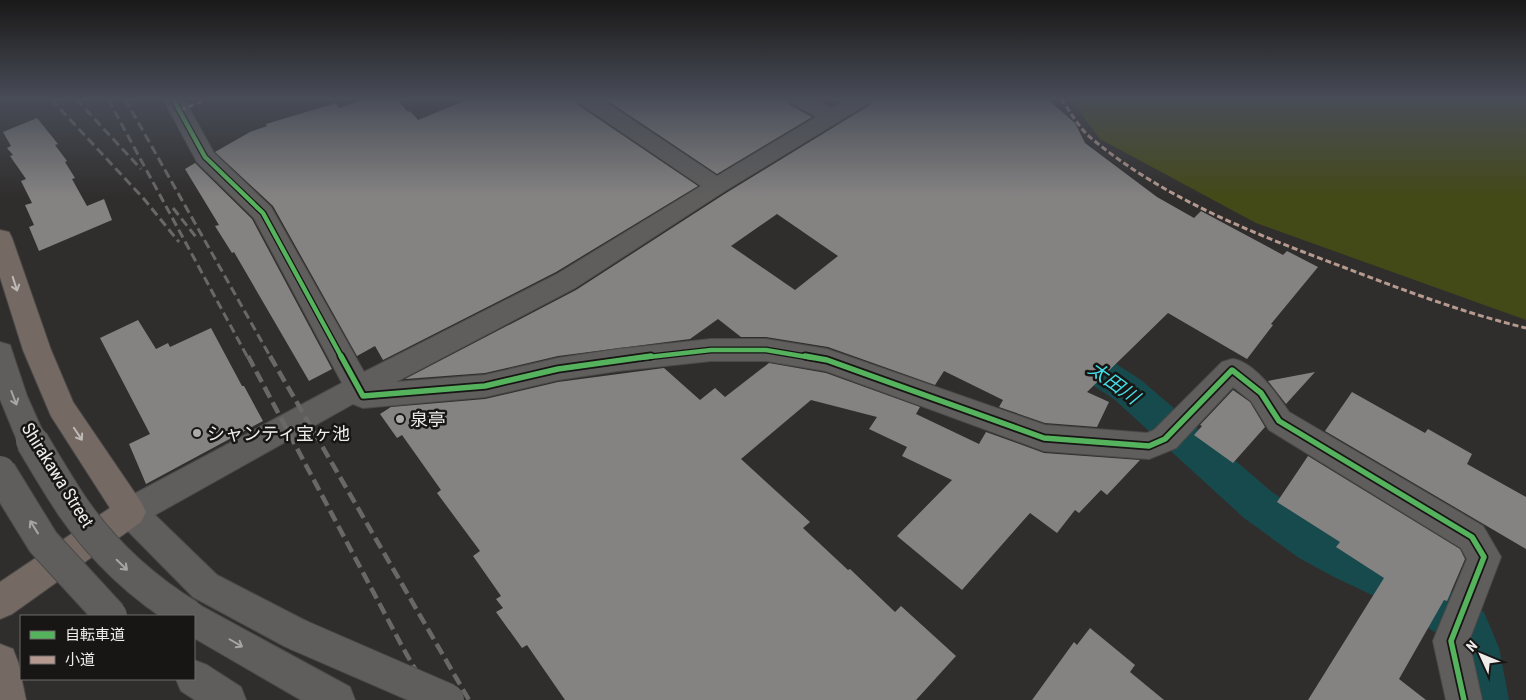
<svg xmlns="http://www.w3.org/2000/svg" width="1526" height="700" viewBox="0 0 1526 700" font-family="'Roboto Condensed','Noto Sans JP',sans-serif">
	<rect width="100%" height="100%" fill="#302e2d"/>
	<path fill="#444918" d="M1070,99H1526V320L1256,223L1100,139Z"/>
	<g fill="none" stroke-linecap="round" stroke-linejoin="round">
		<path fill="#174a4d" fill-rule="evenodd" d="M1064,334L1076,338L1141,380L1272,492L1329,530L1364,549L1417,572L1484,612L1499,648L1509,700H1463L1452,643L1387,602L1334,577L1299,558L1244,518L1115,400L1052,358L1047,348L1052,338Z"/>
	</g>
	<path fill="#858382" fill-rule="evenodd" d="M364,99H397L408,112L410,111L418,120L469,99H574L578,105L698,186L556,272L383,360L375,346L357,356L273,206L215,152L250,132L267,126L266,124L336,103L339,108Z
		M605,99H786L790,105L812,117L717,174Z
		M874,99H1050L1053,104L1075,123L1085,143L1157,197L1194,218L1201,211L1283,255L1287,251L1318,267L1271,324L1273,325L1247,359L1168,313L1087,392L1109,402L1097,427L1045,423L999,407L1003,400L944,371L935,385L828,347L766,337H741L718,319L690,339L558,356L485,373L405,379L576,290L726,193L870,105ZM777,214L838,256L795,290L731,246Z
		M37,118L58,144L55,145L67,161L65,162L75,178L72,179L87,206L104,199L112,220L39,251L29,227L34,225L25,205L32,203L21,181L26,179L10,156L13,155L7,148L11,146L3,132Z
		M195,163L252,219L332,369L309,381L234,252L232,253L215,226L219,225L185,169Z
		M138,320L156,349L168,343L170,347L211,328L242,386H244L263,421L146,484L129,444L150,434L100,338Z
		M769,363L826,373L920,407L916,414L979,444L986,432L1044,453L1140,460L1107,495L1101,490L1079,513L1075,510L1057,533L1030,513L962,590L897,536L952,480L902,456L907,447L869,429L877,417L811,400L741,459L810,522L803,528L848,570L850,569L895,612L901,606L956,656L916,700H565L527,645L522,648L496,612L503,608L496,599L501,596L473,556L480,551L437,493L441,490L402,435L397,438L380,414L391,407L485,399L558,382L664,368L700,400L715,388L725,397Z
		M1315,372L1286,404L1268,381Z
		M1233,390L1250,402L1265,427L1233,463L1194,435L1202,426L1200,425Z
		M1352,392L1425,433L1428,429L1472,454L1467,464L1526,497V549L1325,431Z
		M1308,456L1460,549L1465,559L1447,601L1444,600L1399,679L1426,700H1308L1384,578L1336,547L1340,542L1277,502Z
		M1090,628L1135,665L1130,672L1164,700H1032L1074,642L1077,645Z"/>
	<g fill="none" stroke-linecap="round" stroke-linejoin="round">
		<defs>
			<path id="minor" d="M163,99H184L214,153L271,207L364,372L557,274L701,186L579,103L576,99H601L717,176L816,117L791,103L788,99H815L831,108L847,99H872L869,103L725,191L575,288L396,382L485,375L558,358L618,349L711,339H766L827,349L1045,425L1147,433L1154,430L1222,362C1226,361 1230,359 1233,359C1255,362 1278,396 1289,412L1483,526L1501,557L1469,641L1482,700H1446L1433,641L1467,559L1461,548L1269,430L1251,401L1233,387L1176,448L1149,459L1044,451L826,371L766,361H711L618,371L558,380L485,397L363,408L353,404L155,515L217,575L308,622L314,634L308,646L296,651L284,646L193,597L119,522L114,512L119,502L342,383L254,218L197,162Z
				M0,342L10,345L27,396L47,441L43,450L32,454L21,450L0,399Z
				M194,602L350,687L355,700H301L194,638V616H178L182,607Z
				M194,660L207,665L241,687L246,700H195L181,691L176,679H194Z"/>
			<path id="highway" d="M0,230L9,232L12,238L51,350L73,402L141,502L146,512L141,522L12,614L0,619V582L110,508L51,416L23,350L0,277Z
				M0,644L13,649L18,662L26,700H0Z"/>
		</defs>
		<use href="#minor" stroke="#4b4a49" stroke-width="2"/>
		<use href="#highway" stroke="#4b4a49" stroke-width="2"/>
		<use href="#minor" fill="#5f5e5d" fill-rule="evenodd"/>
		<use href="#highway" fill="#756a63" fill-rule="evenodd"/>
		<path stroke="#696868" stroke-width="3" stroke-dasharray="9 4.5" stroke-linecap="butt" d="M51,99L144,199L179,242
			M76,99L141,169
			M108,99L248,358
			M125,99L271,358
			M173,208L196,237"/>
		<path stroke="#696868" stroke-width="4.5" stroke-dasharray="12 5.5" stroke-linecap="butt" d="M248,356L403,648L433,700
			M270,356L469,700"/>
		<defs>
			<path id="minor-bridge" d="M32,441C45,463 58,485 72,506C103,551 143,588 189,616
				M0,472L43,542L111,616
				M296,634L448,700"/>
		</defs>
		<use href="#minor-bridge" stroke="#4b4a49" stroke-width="34" stroke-linecap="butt"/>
		<use href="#minor-bridge" stroke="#5f5e5d" stroke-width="32"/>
		<path stroke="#b69a8f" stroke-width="3" stroke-dasharray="6 3" stroke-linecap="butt" d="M1008,99L1018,104
			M1061,99C1070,111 1079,128 1091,138C1164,199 1255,234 1343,267C1403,290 1464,313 1526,328
			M180,110L208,99"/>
		<defs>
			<path id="cycleway-far1" d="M173,99L205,157L263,213L342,358
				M640,358L711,350H766L813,358"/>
			<path id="cycleway" d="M341,356L363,396L485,386L558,369L651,356
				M805,356L827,360L1044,438L1149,446L1165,439L1232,370L1261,393L1279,421L1472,537L1484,557L1451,641L1464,700"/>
		</defs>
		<use href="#cycleway-far1" stroke="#181615" stroke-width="7"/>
		<use href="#cycleway" stroke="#181615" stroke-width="9"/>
		<use href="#cycleway-far1" stroke="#56b35d" stroke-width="4.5"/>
		<use href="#cycleway" stroke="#56b35d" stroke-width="5.5"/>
	</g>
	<defs><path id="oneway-shaft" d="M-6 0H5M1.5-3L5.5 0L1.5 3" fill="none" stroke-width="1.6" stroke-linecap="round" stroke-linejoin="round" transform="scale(1.25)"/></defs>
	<g stroke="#beb9b5">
		<use href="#oneway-shaft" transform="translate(15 284) rotate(72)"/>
		<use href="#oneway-shaft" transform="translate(78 434) rotate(56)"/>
	</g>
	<g stroke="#a7a6a4">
		<use href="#oneway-shaft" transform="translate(14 398) rotate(69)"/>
		<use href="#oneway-shaft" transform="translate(34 527) rotate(-122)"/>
		<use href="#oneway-shaft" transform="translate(122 565) rotate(44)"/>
		<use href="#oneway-shaft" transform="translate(236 643) rotate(30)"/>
	</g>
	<linearGradient id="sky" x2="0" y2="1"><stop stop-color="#1a1919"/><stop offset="0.5" stop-color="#484c57"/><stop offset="1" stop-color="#484c57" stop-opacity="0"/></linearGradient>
	<rect width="1526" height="197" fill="url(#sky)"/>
	<g fill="#acaaa9" stroke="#181615" stroke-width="2">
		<circle cx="400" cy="419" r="5"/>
		<circle cx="197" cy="433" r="5"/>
	</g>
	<g text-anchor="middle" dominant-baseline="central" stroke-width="5" stroke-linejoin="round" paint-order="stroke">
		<g font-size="18" fill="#efedec" stroke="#181615" text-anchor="start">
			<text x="410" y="419">泉亭</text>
			<text x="207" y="433">シャンティ宝ヶ池</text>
		</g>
		<g font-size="18" fill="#efedec" stroke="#181615">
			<text transform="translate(58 475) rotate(58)">Shirakawa Street</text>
		</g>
		<g font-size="19" font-style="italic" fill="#43dde6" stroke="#181615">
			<text transform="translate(1114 383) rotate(36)">太田川</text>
		</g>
	</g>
	<rect x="20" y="615" width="175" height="65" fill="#181615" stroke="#6e6c6b"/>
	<rect x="30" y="631" width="25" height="8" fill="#56b35d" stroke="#6e6c6b"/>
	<text x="65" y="640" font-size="15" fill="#efedec">自転車道</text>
	<rect x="30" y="656" width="25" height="8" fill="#b69a8f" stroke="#6e6c6b"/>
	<text x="65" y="665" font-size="15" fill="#efedec">小道</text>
	<g transform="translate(1481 655) rotate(314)" stroke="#181615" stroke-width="4" paint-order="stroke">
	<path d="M0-4L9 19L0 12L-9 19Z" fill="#efedec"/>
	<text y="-8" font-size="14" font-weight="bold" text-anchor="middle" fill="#efedec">N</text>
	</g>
</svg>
